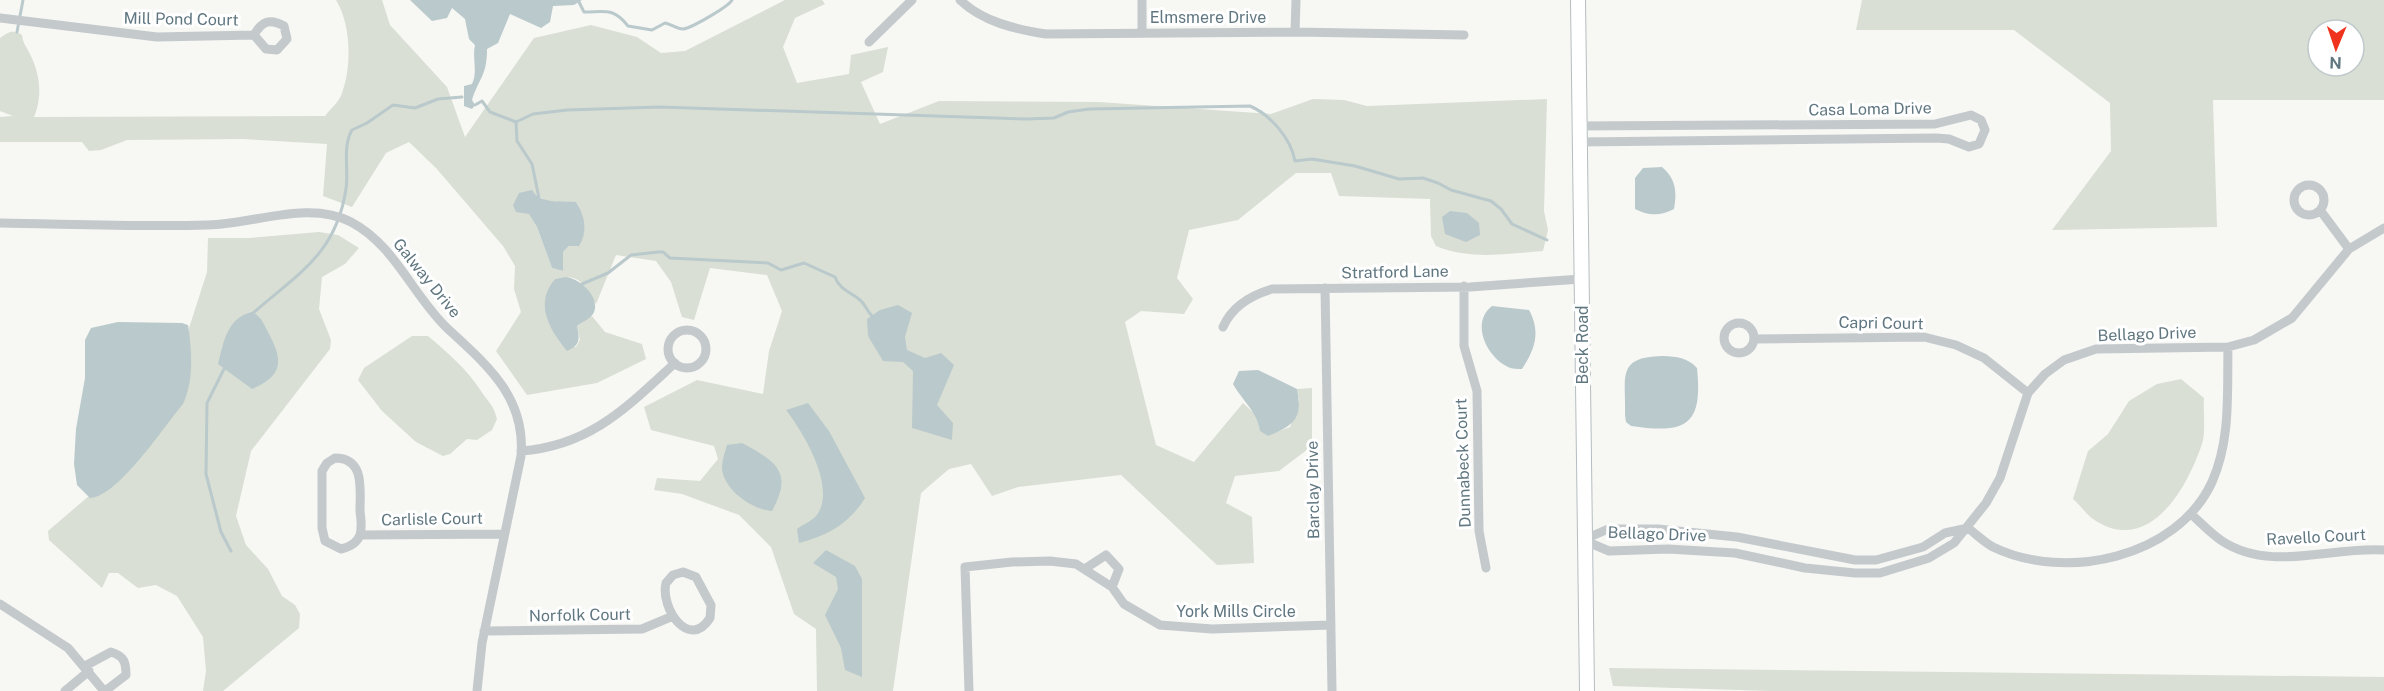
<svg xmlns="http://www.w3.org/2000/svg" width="2384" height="691" viewBox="0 0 2384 691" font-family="'Public Sans',sans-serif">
	<rect width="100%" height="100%" fill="#f7f7f4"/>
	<path fill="#d9dfd4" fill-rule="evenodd" d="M336,0H382L390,25L447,87L465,137L534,38L591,25L637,37L661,53L685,51L785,0H822L825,4L795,18L783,47L797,83L849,74L851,55L888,47L883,72L861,82L880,124L939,101L1099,102L1271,114L1313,99L1344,100L1367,106L1547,99L1544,211L1548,230L1543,251C1509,254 1468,260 1436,246L1431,236L1430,199L1339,196L1331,173H1296L1238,220L1189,230L1177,278L1193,299L1184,314L1141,311L1125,322L1156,445L1194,462L1243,403L1259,418L1268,435L1290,427L1299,400L1297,389L1312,388V446L1279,471L1235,476L1226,503L1252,517L1254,563L1217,565L1121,475L1018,487L992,496L971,464L949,469L921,493L893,691H817L816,629L794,614L771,547L739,515L682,494L654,490L657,478L700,481L718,459L714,446L651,430L644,407L697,380L763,394L769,351L782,311L767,275L710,268L694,320L682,317L671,282L656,261L616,255L596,304C584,287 582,272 555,279C541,311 543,316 562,345L576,347L580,340L577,326L592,316L605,332L642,344L646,359L597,383L527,395L496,351L521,312L514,289L515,266L503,246L436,168L409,142L386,153L352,207L323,196L327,144L242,139L127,140L101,150L89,151L82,142H0V117L13,116L0,111V38C8,32 13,29 22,35C23,44 26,46 29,52C40,73 43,96 34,117L325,116C330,109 340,101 342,93C352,66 351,24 336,0ZM535,194L547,201L576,202C591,225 581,235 563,252V271L552,268L537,227L529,213Z
		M1862,0H2384V100H2213L2217,227L2052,230L2111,151L2110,103L2014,30H1856ZM2318,30H2354V66H2318Z
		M319,232L338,235L359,248L345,264L322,277L319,309L331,340L330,349L251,451L236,516L246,545L268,569L282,596L295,605L300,614L299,628L223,691H203L206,671L203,637L177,596L156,585L138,588L118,573H109L102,588L49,540L48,531L139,453L189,336V328L207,272L208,238H249Z
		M412,336H428C449,354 466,368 481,391C489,404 493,403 497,419L492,430L477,440L467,439L450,454L443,456L416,442L382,411L358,380L364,368Z
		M2181,379L2204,398C2203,412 2206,431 2202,444C2187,489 2148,557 2093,519C2086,514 2080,505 2073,499L2088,451L2108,434L2129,401L2157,384Z
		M1609,668L2384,677V691H1770L1613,686Z"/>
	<path fill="#bac9cb" d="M410,0H582L574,5L553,6L550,22L541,28L510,14L498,43L487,49C487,76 479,78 472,100L475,105L472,109L464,106V86L472,84C478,72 472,58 475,45L469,39L465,19L452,8L447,18L432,21Z
		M1662,167C1676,179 1677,191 1674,209C1661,216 1648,216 1635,209V178L1643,168Z
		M532,190C541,205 561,200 576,202C585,215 588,232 579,246H569L563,252V271L552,268L537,227L529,214L516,212L513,205L519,193Z
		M1450,211L1467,213L1479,223L1480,235L1466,242L1445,234L1442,217Z
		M565,277C581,278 602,299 593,314C590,319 582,322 577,326C580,340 580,345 567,351C549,329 534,304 555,279Z
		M898,305L912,313L905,337L907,350L925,358L941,353L954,365L937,405L953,423L952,440L912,428L913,371L903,362L883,361L868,336L867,319L880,310Z
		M1492,306L1529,310C1541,332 1535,349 1522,369C1518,369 1512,369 1508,367C1487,357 1470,323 1492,306Z
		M252,312C262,317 264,325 269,334C284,362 282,376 252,389L218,364C224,341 227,318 252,312Z
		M118,322L182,323L188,325C192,350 194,381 183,404C165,425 118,497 90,498L77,485L74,464L76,429L85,378V340L91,328Z
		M1663,356C1677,357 1687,357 1697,368C1703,426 1686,434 1631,426L1626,422L1625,415C1626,376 1616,357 1663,356Z
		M1258,370L1297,389C1303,419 1294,425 1268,436L1260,431C1258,413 1242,400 1233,384L1239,371Z
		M808,403L829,431L865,498C850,523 827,536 799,543L797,529C802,525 812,521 816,516C838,489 803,432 786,410Z
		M742,443C775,461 794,471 772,511C753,510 723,490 722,468C722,461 725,452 727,445Z
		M826,550L855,566L862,579V677L845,670L841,648L825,615L838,589L836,577L813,563Z"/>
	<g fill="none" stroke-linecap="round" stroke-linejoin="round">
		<path stroke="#bac9cb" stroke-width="3" d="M579,2L584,12C605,12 613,7 628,26L652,30L665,23C671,24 677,29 683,29C692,28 729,6 732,0
			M17,32L23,0
			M475,105L482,101L490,112L516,122L533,114L567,110L660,107L1027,119L1054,118L1068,112L1089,109L1250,106C1271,115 1291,139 1295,161L1312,159L1355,166L1399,179L1423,178L1438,183L1451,190L1491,201L1501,209L1512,224L1547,240
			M516,122L517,141L532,164L539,198
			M582,284L608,273L631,255L658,252H663L670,258L768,263L781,270L804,263L835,277C839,289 850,292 860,300C865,304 867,311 872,316
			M252,314C297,274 336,255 346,189C349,170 342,147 352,130L367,123L393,105L415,108L438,99L462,97
			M225,367L207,403L206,474L221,532L231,551"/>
		<defs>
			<path id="secondary" d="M1578,0L1587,691"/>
		</defs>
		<use href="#secondary" stroke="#b6bdc0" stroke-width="16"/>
		<path stroke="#c4c9cc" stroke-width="9" d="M960,0C983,22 1015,29 1046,34L1295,32L1464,35
			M0,18L157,37L254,35L266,49L277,50L287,39L284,26C270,18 262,21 254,35
			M1142,32V0
			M1295,32L1296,0
			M869,42L912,0
			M1579,126L1935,124L1971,115L1981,120L1985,130L1979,144L1969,147L1949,139L1936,138L1579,142
			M2294 200a15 15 0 1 1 30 0a15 15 0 1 1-30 0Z
			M2320,210L2349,249
			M0,223C69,224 139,227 208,225C254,224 309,200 351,222C395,245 413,296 448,329C487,365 526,397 521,456L482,643L477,691
			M1464,286V346L1477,391L1479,531L1486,568
			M1325,288L1332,691
			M1724 338a15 15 0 1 1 30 0a15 15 0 1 1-30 0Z
			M1223,327C1232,306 1252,295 1272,289L1470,287L1581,279
			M668 349a19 19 0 1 1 38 0a19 19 0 1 1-38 0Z
			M1754,339L1924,337L1956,345L1984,358L2028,393
			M521,451C590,446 627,407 675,363
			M335,458C365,458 360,489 360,511C361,518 362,528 360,535C357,543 350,547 341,549L325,541L322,528V471L327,463Z
			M2191,514C2201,523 2211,534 2222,541C2271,573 2331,546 2384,550
			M1968,528C1976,534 1984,542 1993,547C2065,582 2177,558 2212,482C2231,439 2227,393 2228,347
			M360,535L504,534
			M1583,540L1609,551L1668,549L1735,553L1805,568L1855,573H1880L1929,558L1954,543L1986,503L2000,478L2028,393L2045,374L2064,360L2096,349L2228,347L2254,340L2292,318L2349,249L2384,228
			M1583,540L1608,529H1658L1737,537L1855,560H1876L1923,547L1945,533L1968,528
			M1086,568L1106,555L1119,569L1112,587
			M683,572L696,577L711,605L710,618C689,651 660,608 666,583L673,575Z
			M0,604L68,648L104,691
			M484,631L642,629L673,616
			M85,666L111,652C124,656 126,662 126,675L105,691
			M65,691L89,671
			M969,691L965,567L1012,562L1050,561L1076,564L1112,587L1124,604L1160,625L1212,629L1331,625"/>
		<use href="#secondary" stroke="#fff" stroke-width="14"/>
	</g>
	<g text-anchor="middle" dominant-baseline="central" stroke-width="6" stroke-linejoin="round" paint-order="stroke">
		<g font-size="16" fill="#607781" stroke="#fff">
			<text x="1208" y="17">Elmsmere Drive</text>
			<text transform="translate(181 19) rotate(1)">Mill Pond Court</text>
			<text transform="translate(1870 109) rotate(-1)">Casa Loma Drive</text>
			<text transform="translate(1395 272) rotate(-1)">Stratford Lane</text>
			<text transform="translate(427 278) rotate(51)">Galway Drive</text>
			<text transform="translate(1881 323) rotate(1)">Capri Court</text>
			<text transform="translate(2147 334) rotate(-2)">Bellago Drive</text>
			<text transform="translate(1582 345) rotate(-90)">Beck Road</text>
			<text transform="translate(1463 463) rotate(-92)">Dunnabeck Court</text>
			<text transform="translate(1313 490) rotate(-91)">Barclay Drive</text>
			<text transform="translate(432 519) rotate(-1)">Carlisle Court</text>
			<text transform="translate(1657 534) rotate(2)">Bellago Drive</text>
			<text transform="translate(2316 537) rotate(-3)">Ravello Court</text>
			<text x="1236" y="611">York Mills Circle</text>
			<text transform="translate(580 615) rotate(-1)">Norfolk Court</text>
		</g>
	</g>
	<g transform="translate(2336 48) rotate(182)"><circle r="28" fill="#ffffff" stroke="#bfc9cd" stroke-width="1.5"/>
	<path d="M0-4.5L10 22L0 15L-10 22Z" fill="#ef331c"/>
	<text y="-9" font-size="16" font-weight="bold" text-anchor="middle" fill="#607781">N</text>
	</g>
</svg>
